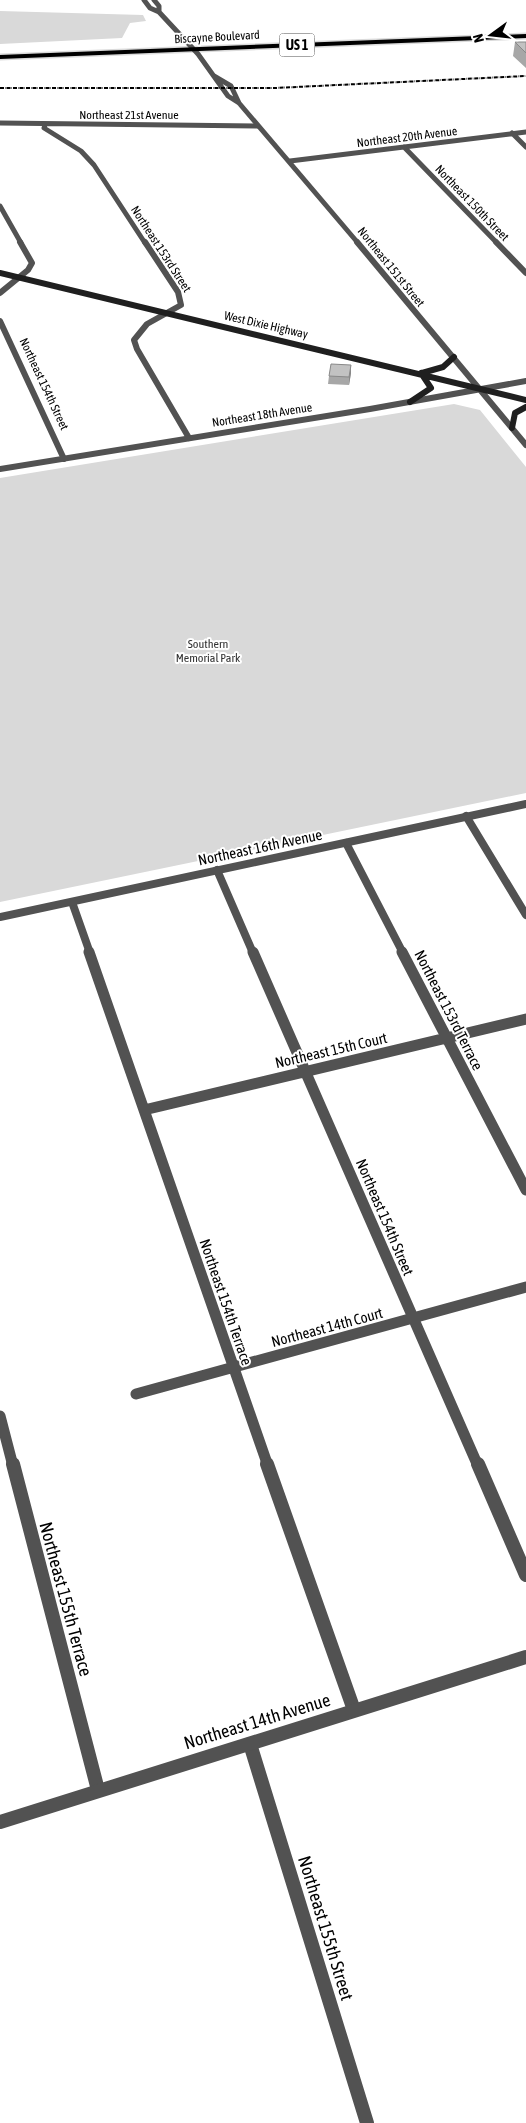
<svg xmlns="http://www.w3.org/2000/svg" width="526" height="2123" viewBox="0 0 526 2123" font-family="'Asap Condensed',sans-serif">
	<rect width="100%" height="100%" fill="#fff"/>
	<path fill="#d9d9d9" d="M0,11L143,15L146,21L130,23L122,38L0,44Z
		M454,404L480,410L526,467V793L0,902V478Z"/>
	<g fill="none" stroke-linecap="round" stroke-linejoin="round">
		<defs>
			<path id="primary" d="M526,34V38L0,59V55Z"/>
		</defs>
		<use href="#primary" stroke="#dbdbdb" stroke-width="3"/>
		<path stroke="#525252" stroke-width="5" d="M0,123L258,126
			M45,125L44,128L81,151L94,165L145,243
			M512,133L526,147
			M404,147L497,243
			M290,161L526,132
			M0,206L21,243"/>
		<path stroke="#525252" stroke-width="6" d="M145,242L178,292L181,305L147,324L134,340L137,349L189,438
			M496,242L526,273
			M0,293L28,270L32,263L20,242
			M0,321L64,459"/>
		<path stroke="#525252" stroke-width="8" d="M466,816L526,915
			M346,843L403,953
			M217,870L253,953
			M72,902L90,953"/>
		<path stroke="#525252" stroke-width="11" d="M89,952L268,1466
			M253,952L478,1466
			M402,952L526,1190
			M144,1110L526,1019
			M136,1394L526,1287
			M0,1416L13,1466"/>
		<path stroke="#525252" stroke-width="14" d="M13,1464L98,1790
			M267,1464L354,1710
			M478,1464L526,1575
			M250,1744L367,2123"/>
		<path stroke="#525252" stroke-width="5" d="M144,0L150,8L159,12L198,54L228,96L239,103L358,243
			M154,0L159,6V12
			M214,76L231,86L239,103"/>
		<path stroke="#525252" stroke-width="6" d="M357,242L526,445
			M0,469L370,409L526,381"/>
		<path stroke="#525252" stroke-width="8" d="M0,917L526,804"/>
		<path stroke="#525252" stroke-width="14" d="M0,1822L526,1657"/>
		<path stroke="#1f1f1f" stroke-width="6" d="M0,273L526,400
			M422,373L443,367L454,357
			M410,402L431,388L421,373
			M512,428L515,413L526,407"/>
		<use href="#primary" fill="#000" fill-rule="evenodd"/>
		<path stroke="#000" stroke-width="2" stroke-dasharray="4 1 0.5 1" stroke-linecap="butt" d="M0,88H275L526,76"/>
	</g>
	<path fill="#a7a7a7" d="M515,42H526V68L513,56Z
		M351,365V373L349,385L328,384L329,376Z"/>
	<path fill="#888" d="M351,365V373L349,385V377Z"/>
	<path fill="#c2c2c2" stroke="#888" d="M515,42H526V53Z
		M331,364L351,365L349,377L329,376Z"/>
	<g text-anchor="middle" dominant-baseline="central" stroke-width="4" stroke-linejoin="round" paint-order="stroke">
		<g font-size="12" fill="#000" stroke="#fff">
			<text transform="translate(217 37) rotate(-3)">Biscayne Boulevard</text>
			<text x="129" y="115">Northeast 21st Avenue</text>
			<text transform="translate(407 137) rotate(-7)">Northeast 20th Avenue</text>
			<text transform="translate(472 203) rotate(46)">Northeast 150th Street</text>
			<text transform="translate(161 249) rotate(57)">Northeast 153rd Street</text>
			<text transform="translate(391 267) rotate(51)">Northeast 151st Street</text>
			<text transform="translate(266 325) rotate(13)">West Dixie Highway</text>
			<text transform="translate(44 384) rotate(65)">Northeast 154th Street</text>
			<text transform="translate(262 415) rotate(-9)">Northeast 18th Avenue</text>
		</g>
		<g font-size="12" fill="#303030" stroke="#fff">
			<text x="208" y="644">Southern<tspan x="208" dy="14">Memorial Park</tspan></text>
		</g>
		<rect fill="#fff" stroke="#4c4c4c" stroke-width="1" x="279.5" y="33.5" width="35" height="23" rx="4"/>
		<g font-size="14" font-weight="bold" fill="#000">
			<text x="297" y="45">US 1</text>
		</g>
		<g font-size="15" fill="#000" stroke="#fff">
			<text transform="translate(260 847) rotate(-12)">Northeast 16th Avenue</text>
			<text transform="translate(449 1010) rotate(63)">Northeast 153rd Terrace</text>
			<text transform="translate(331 1050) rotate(-13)">Northeast 15th Court</text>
			<text transform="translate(385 1217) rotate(67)">Northeast 154th Street</text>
			<text transform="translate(226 1302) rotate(71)">Northeast 154th Terrace</text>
			<text transform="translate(327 1327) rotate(-15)">Northeast 14th Court</text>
		</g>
		<g font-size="18" fill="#000" stroke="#fff">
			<text transform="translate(66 1599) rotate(75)">Northeast 155th Terrace</text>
			<text transform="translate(257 1721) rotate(-17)">Northeast 14th Avenue</text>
			<text transform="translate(326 1928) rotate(73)">Northeast 155th Street</text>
		</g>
	</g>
	<g transform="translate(491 35) rotate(255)" stroke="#ffffff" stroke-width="4" paint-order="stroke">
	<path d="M0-4L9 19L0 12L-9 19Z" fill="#000000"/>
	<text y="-8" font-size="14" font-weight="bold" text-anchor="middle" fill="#000000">N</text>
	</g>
</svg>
